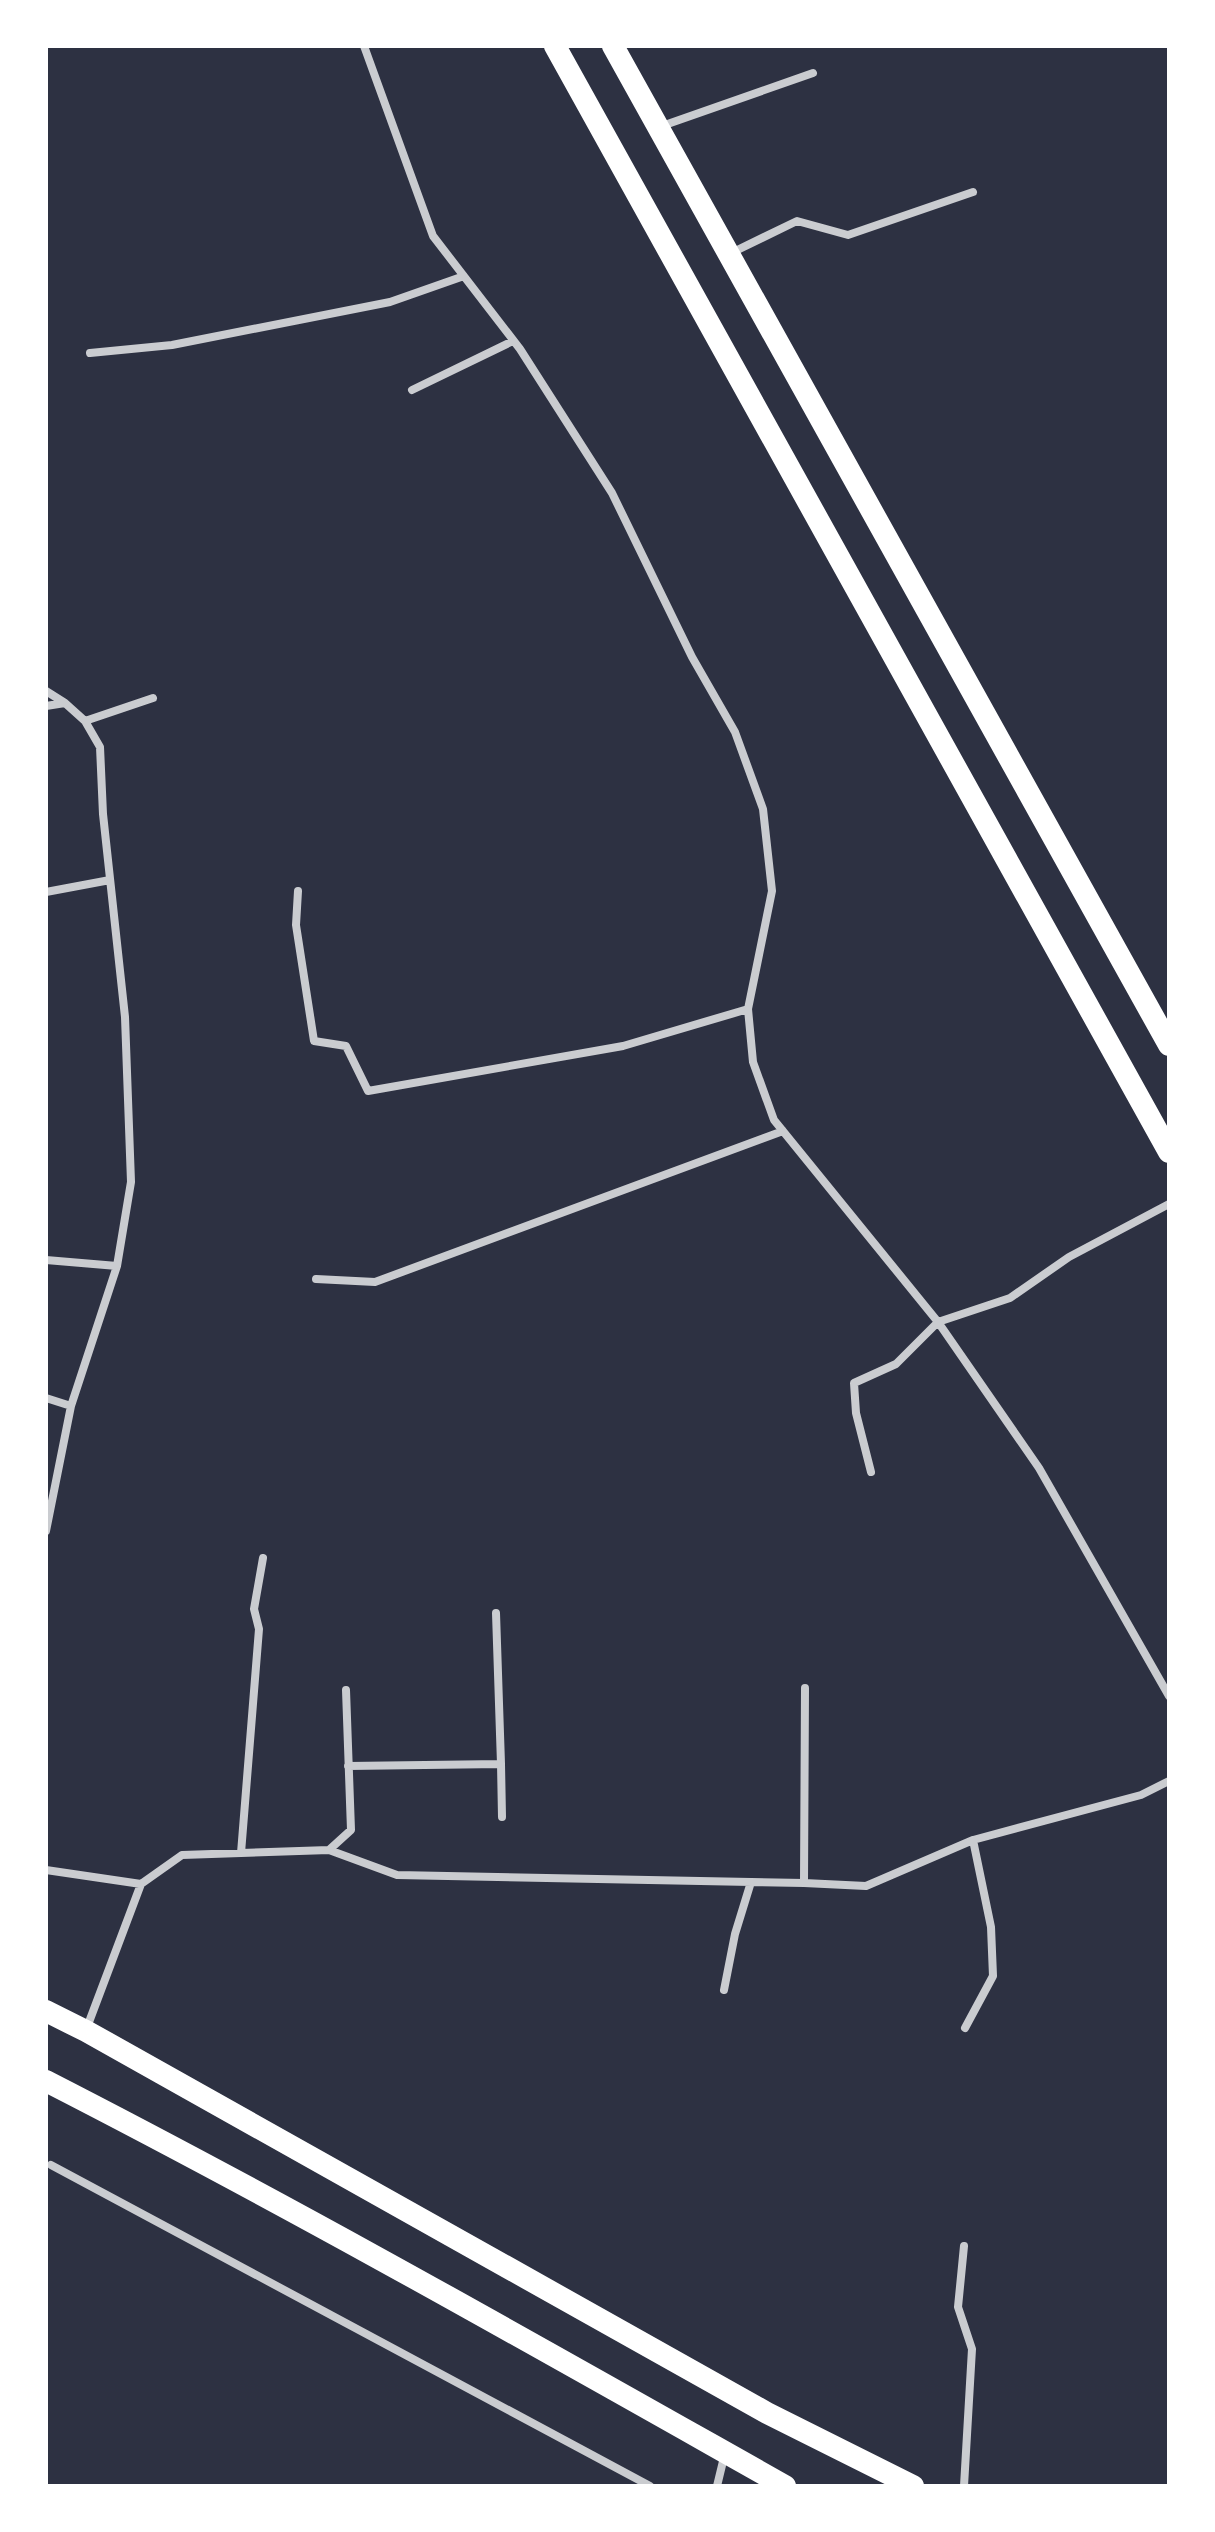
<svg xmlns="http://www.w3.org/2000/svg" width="1215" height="2532" viewBox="0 0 1215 2532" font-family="'Alegreya Sans',sans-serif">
	<rect width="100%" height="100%" fill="#2d3142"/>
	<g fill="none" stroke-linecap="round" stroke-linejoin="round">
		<path stroke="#caccd0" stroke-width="8" d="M364,46L433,236L520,349L612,493L692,657L735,732L763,809L772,891L748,1009L753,1062L774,1120L938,1322L1039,1468L1169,1696
			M659,127L813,73
			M729,254L797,221L848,235L973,192
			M90,353L172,345L390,302L464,276
			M412,390L513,341
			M46,691L65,703
			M46,706L65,703L85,721L100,747L103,814L125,1017L131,1182L117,1266L71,1406L46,1531
			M85,721L153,698
			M298,891L296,925L314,1041L346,1046L368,1091L623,1046L748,1009
			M46,892L110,880
			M46,1260L117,1266
			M316,1279L375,1282L783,1131
			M46,1398L71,1406
			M871,1472L856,1413L854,1383L896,1364L938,1322L1010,1298L1069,1257L1169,1204
			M501,1764L502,1817
			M348,1766L501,1764L496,1613
			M329,1850L351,1830L346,1690
			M241,1853L259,1629L254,1609L263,1558
			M46,1870L141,1884L86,2030
			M804,1883L866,1886L973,1840L1141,1795L1169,1781
			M141,1884L182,1855L329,1850L397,1875L804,1883L805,1688
			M724,1990L735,1934L751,1882
			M965,2028L993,1976L991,1927L973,1840
			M51,2165L650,2486
			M717,2486L725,2453
			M964,2486L972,2349L958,2307L964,2246"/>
		<path stroke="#fff" stroke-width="22" d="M555,46L1169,1152
			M613,46L1169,1045
			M46,2011L86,2031L767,2413L913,2486
			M46,2081C296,2209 540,2348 785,2486"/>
	</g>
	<rect width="1215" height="2532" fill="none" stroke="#ffffff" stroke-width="96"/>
</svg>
